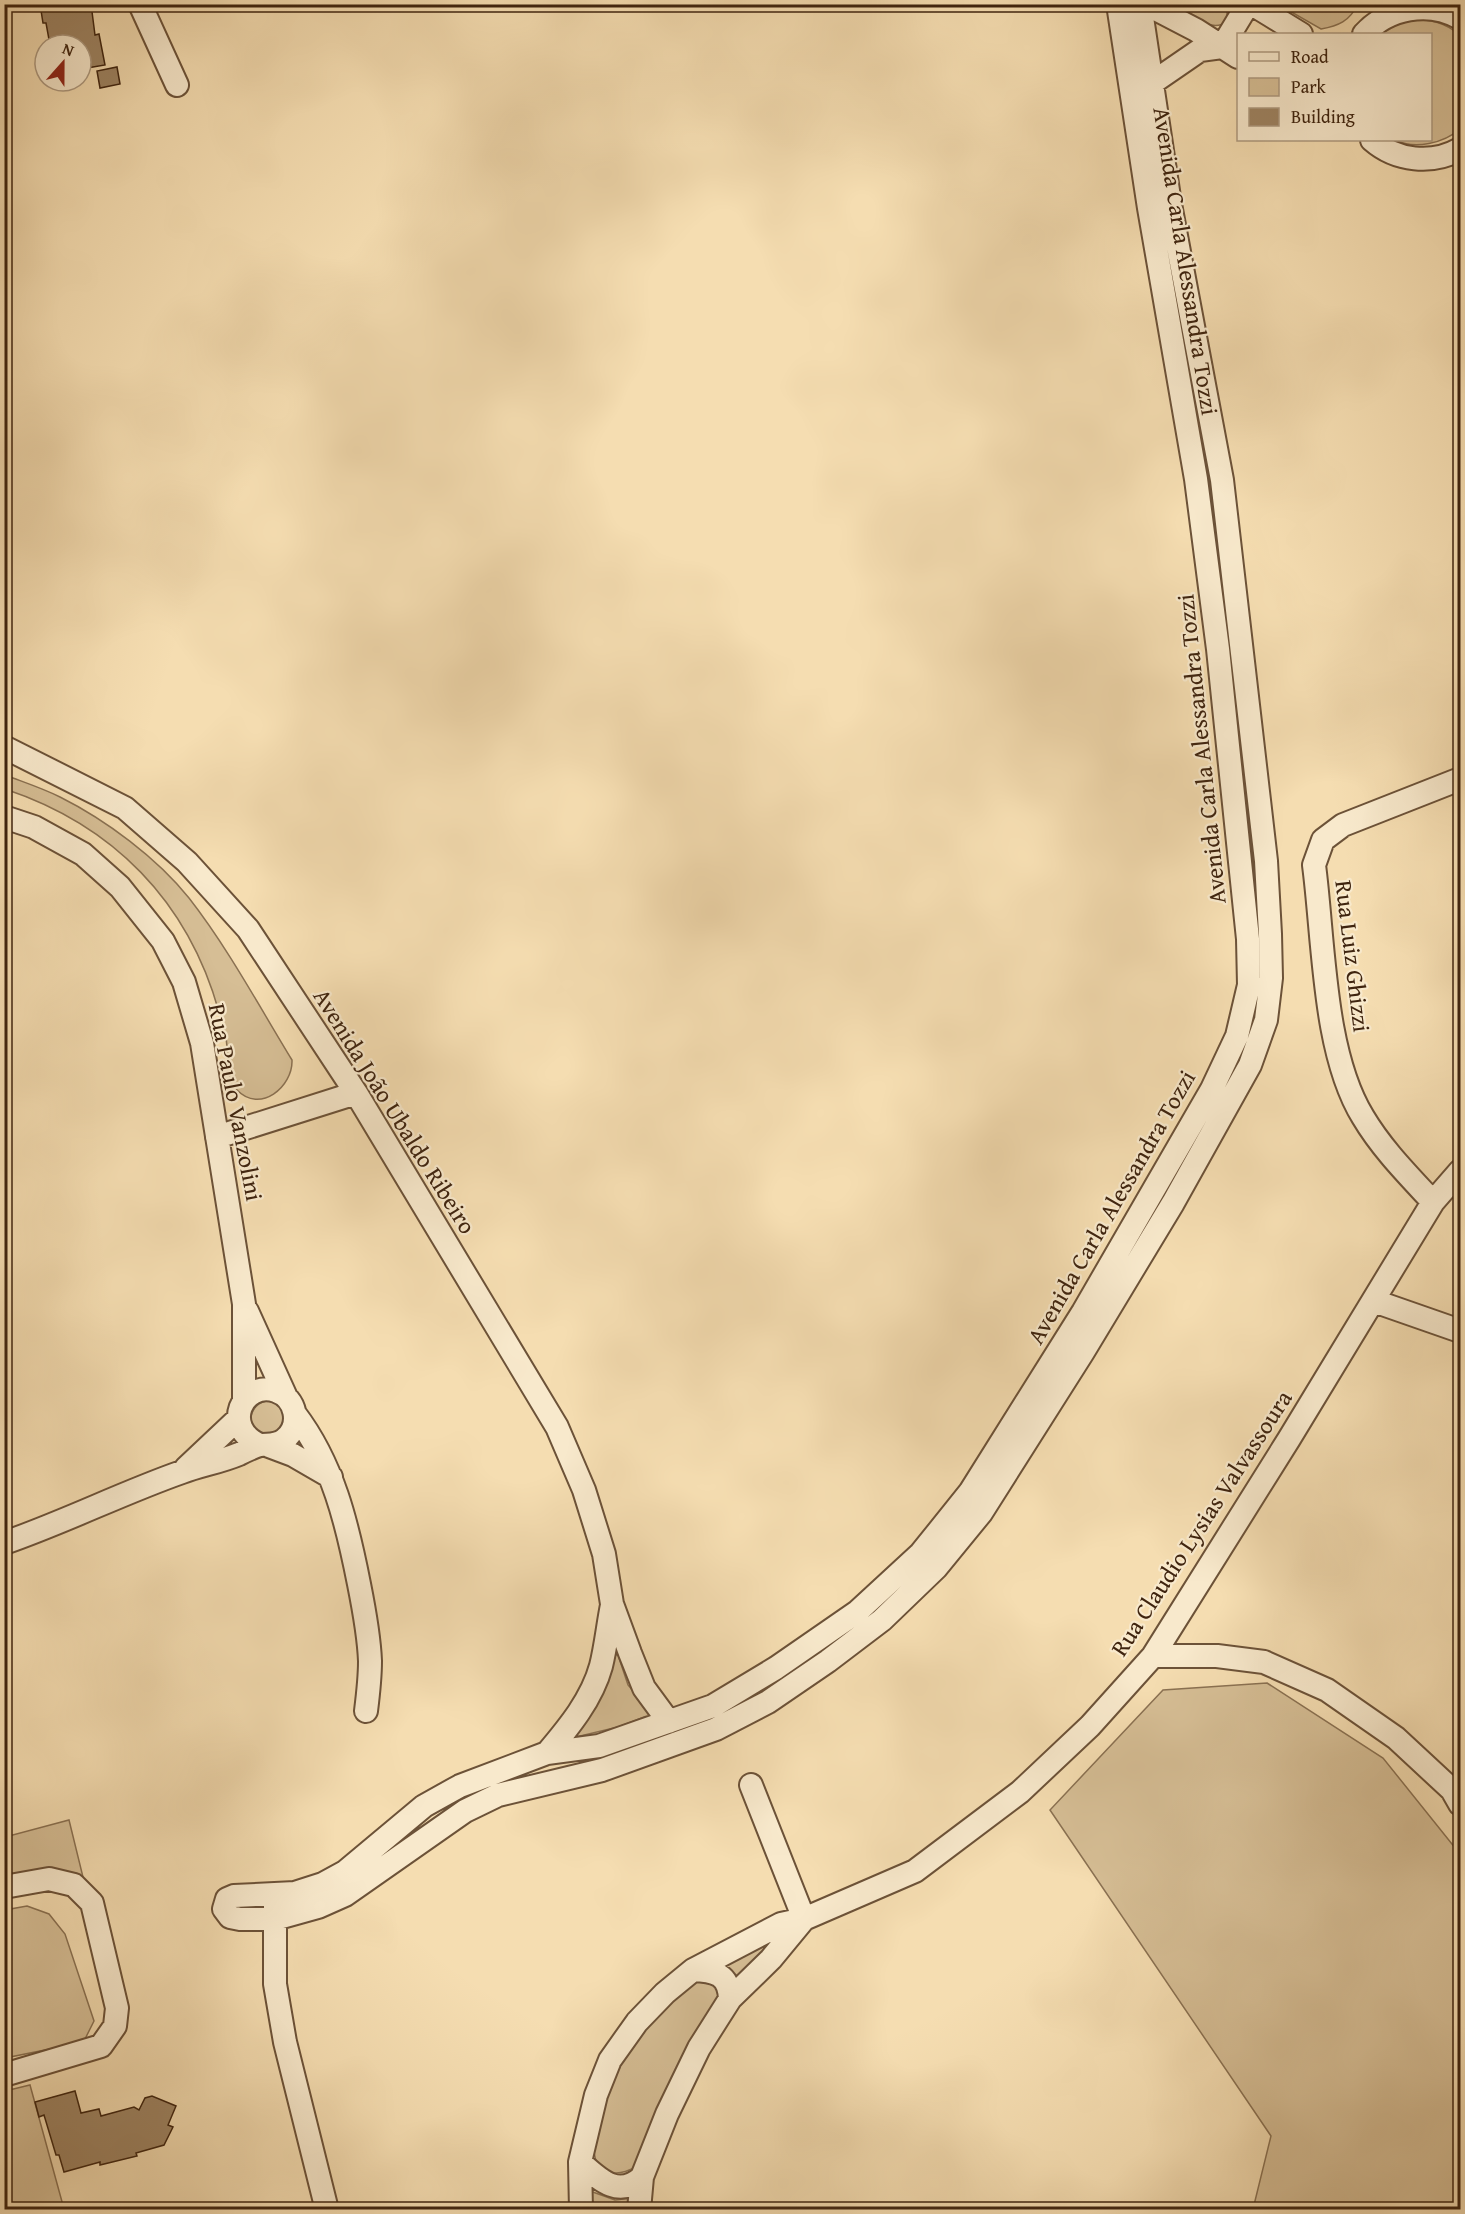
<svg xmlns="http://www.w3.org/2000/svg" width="1465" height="2214" viewBox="0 0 1465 2214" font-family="'Gentium Book Plus',serif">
	<rect width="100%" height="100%" fill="#f5ddb1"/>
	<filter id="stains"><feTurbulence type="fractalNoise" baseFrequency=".00333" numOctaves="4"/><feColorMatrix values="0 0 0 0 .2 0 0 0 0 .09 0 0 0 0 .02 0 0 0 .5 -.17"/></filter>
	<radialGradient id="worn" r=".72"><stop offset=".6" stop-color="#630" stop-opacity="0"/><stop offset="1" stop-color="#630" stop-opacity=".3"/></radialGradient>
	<path fill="#d6be95" stroke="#8a7152" stroke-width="1.5" d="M1175,5H1222L1227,12V21C1212,35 1190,13 1175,5Z
		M1279,5H1357C1350,21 1338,26 1321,29Z
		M1408,19C1429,19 1444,22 1460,35V129C1444,143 1415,150 1395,140H1430V34H1377L1388,25Z
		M5,775C23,782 42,788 60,797C106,820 157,858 189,898C228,948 259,1006 292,1060C293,1087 260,1114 237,1090C224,1077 229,1055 226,1038C224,1029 221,1021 219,1012C188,901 113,825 5,789Z
		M251 1419a18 18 0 1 1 36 0a18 18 0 1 1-36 0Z
		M612,1655H618L628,1685L652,1714L618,1727L576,1737L572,1736Z
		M1267,1683L1383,1758L1460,1854V2209H1253L1271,2136L1050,1810L1163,1690Z
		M69,1820L83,1877L50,1873L5,1874V1837Z
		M27,1906L49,1914L65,1934L94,2021L85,2039L80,2043L5,2058V1910Z
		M771,1942L734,1985L717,1963Z
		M704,1976L726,1988L639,2164C623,2178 595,2177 594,2150L599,2114L622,2061L660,2008Z
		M30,2085L64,2209H5V2091Z
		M590,2191L615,2200L632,2198L630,2209H592Z"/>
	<path fill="#9e8463" stroke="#3f240f" stroke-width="1.5" d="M40,4H91L95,35L99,34L105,65L81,69V45H50L46,23H43Z
		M117,67L120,84L100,88L97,71Z
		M75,2091L81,2113L99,2109L101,2116L134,2107L139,2110L145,2098L152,2096L176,2106L168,2125L173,2127L164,2145L136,2153L137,2156L100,2165V2162L64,2172L59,2155H56L44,2115L39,2117L35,2102Z"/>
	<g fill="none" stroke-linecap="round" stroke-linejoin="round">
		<defs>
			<path id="minor" d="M140,4L177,85
				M1118,4L1149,208L1196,479L1218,649L1248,939L1249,985L1237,1036L1212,1089L1083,1312L970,1492L921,1553L857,1612L776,1668L713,1706L599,1746L547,1753L460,1786L424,1806L345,1872L323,1884L295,1893L234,1896L227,1899L224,1909L230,1917L240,1919H275L318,1907L345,1895L465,1811L498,1795L602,1770L716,1729L768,1702L828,1661L882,1620L936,1568L981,1513L1083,1352L1173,1203L1250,1065L1266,1020L1271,978L1270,934L1266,861L1222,480L1170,204L1140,4
				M1146,4L1196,30L1238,57
				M1252,4L1301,34
				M1364,34C1388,8 1428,0 1460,18
				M1152,83L1200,50L1222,47L1248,4
				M1372,140C1396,161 1432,165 1460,149
				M4,747L125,808L187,862L248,929L356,1093L557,1427L584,1490L604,1554L612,1604L630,1653L644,1688L669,1722
				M4,817L34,827L83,854L120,887L163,941L184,982L202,1043L244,1304V1401
				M217,1137L356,1093
				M1433,1202C1408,1175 1382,1149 1363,1117C1323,1052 1324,941 1314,865L1323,840L1343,825L1460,779
				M1374,1301L1460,1331
				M247,1311L286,1397
				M295,1414C333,1464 347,1523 359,1584C364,1609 369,1635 370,1661C370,1677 368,1695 366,1711
				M269,1446L293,1455L331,1477
				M186,1468L238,1419
				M4,1543C65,1522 122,1493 182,1472C201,1465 220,1462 239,1454C245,1451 253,1447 260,1445C269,1444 277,1446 285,1439C302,1425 296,1398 276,1391C242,1380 221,1428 260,1445
				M1153,1656H1217L1264,1662L1327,1690L1396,1738L1452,1790L1460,1804
				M547,1753C569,1727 592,1699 601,1666C606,1646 608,1625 612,1605
				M751,1785L804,1919
				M4,1887L49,1879L74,1885L92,1903L117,2008L115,2026L101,2046L4,2075
				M275,1906V1984L285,2042L327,2210
				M693,1970C715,1971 729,1974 730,1999
				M580,2162C599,2179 618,2199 642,2177
				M581,2210L580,2162L596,2095L610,2060L637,2022L665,1993L693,1970L781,1924L804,1919L915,1871L1020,1792L1090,1726L1153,1656L1289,1439L1433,1202L1460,1171
				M639,2210L642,2177L667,2114L699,2048L730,1999L771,1959L804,1919"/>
		</defs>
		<use href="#minor" stroke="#6c5238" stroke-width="26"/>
		<use href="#minor" stroke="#f8e9cc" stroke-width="22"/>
	</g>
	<g text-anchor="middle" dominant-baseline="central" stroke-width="4.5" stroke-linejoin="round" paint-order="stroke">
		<g font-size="24" fill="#3f240f" stroke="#f8e9cc">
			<text transform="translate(1186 261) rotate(81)">Avenida Carla Alessandra Tozzi</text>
			<text transform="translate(1201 749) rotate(-96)">Avenida Carla Alessandra Tozzi</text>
			<text transform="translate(1353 956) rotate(83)">Rua Luiz Ghizzi</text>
			<text transform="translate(236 1102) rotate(79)">Rua Paulo Vanzolini</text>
			<text transform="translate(395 1111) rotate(58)">Avenida João Ubaldo Ribeiro</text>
			<text transform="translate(1111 1207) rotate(-60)">Avenida Carla Alessandra Tozzi</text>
			<text transform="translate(1201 1523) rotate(-57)">Rua Claudio Lysias Valvassoura</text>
		</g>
	</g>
	<rect width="1465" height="2214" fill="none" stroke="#f5ddb1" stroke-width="24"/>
	<rect x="6" y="6" width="1453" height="2202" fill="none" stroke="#3f240f" stroke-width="3"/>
	<rect x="12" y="12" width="1441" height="2190" fill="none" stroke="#3f240f" stroke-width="1.5"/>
	<rect x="1237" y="33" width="195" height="108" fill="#f8e9cc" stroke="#ae9a80" stroke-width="1.5"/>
	<rect x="1249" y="52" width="30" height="9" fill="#f8e9cc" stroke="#ae9a80" stroke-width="1.5"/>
	<text x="1291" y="63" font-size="18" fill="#3f240f">Road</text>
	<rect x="1249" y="78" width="30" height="18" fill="#d6be95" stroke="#ae9a80" stroke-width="1.5"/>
	<text x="1291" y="93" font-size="18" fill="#3f240f">Park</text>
	<rect x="1249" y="108" width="30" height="18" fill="#9e8463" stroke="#ae9a80" stroke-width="1.5"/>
	<text x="1291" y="123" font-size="18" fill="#3f240f">Building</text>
	<g transform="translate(63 63) rotate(21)"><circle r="28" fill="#f8e9cc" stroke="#ae9a80" stroke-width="1.5"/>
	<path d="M0-4.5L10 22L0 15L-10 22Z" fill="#8f2418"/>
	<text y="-9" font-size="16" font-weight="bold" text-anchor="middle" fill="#3f240f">N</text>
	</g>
	<rect width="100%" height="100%" filter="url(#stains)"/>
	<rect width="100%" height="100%" fill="url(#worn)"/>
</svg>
